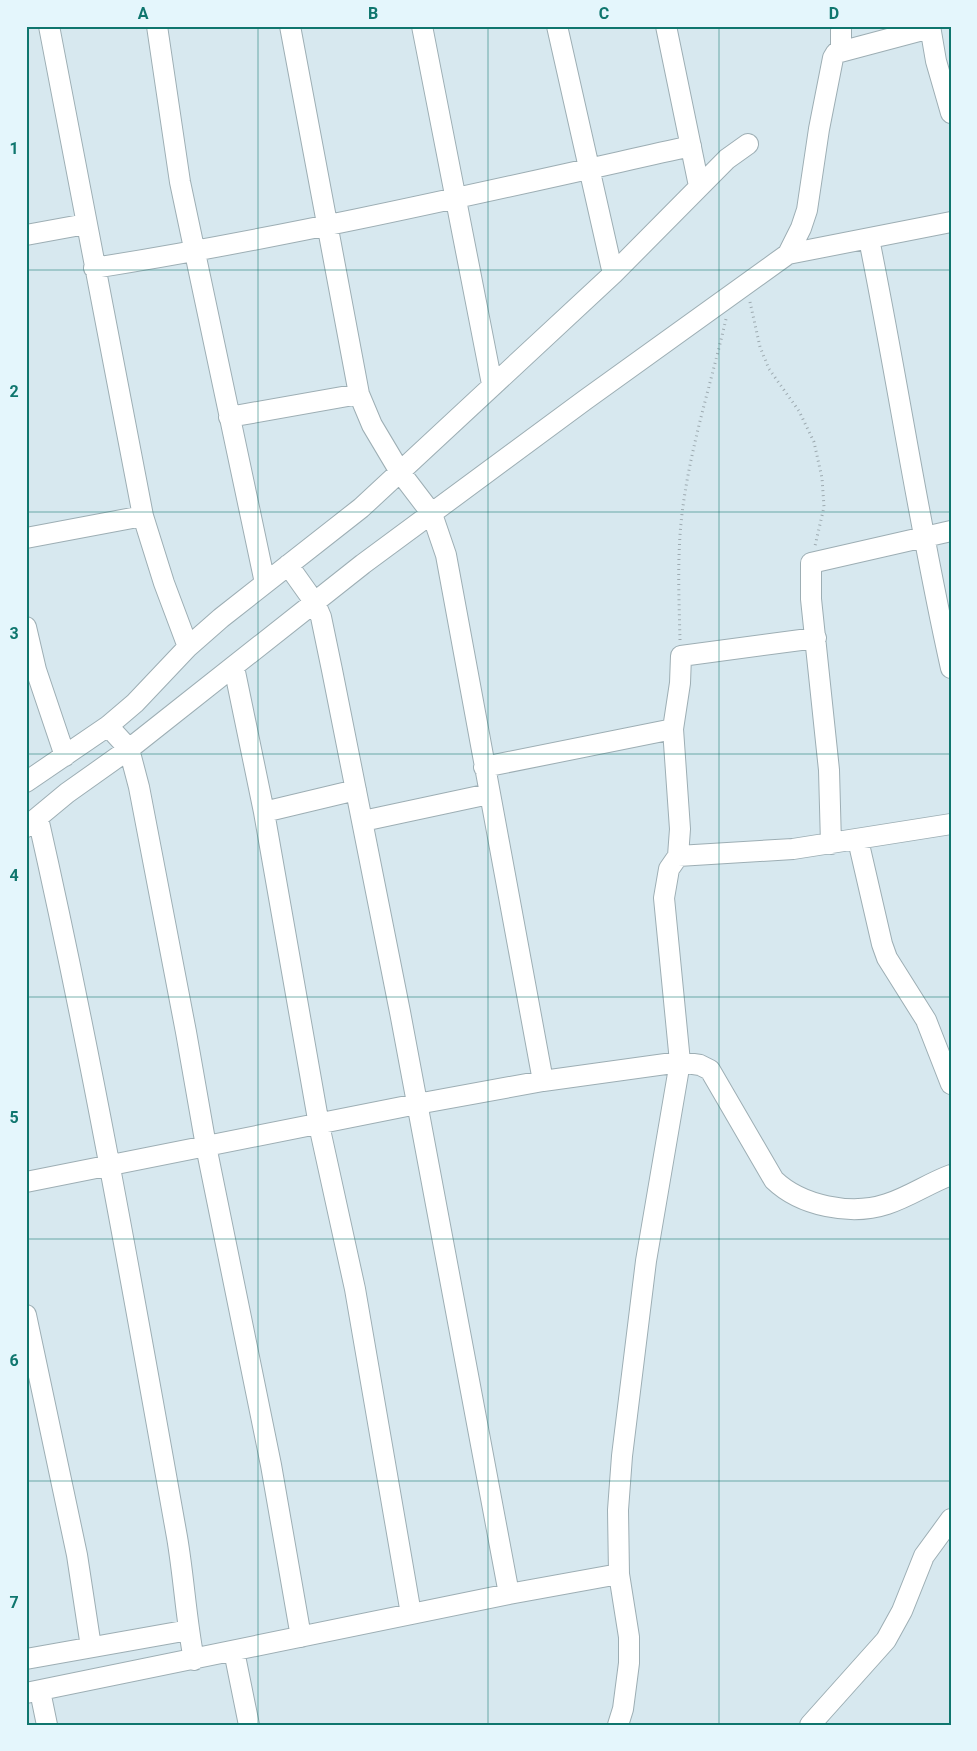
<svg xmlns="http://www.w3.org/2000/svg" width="977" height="1751" viewBox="0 0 977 1751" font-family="Roboto,sans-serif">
	<rect width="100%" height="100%" fill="#d7e8ef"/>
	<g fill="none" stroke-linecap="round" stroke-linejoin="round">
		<defs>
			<path id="minor" d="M49,26L143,516L164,583L188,647
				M157,26L180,182L265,583
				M290,26L359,394L372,425L400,472L432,514L446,555L543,1081
				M422,26L492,384
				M557,26L613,274
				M666,26L699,186
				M841,26V51
				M930,26L936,61L951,113
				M26,235L86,224
				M869,239C898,382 919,526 951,668
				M788,254L801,228L807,210L819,129L833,58L836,53L930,28
				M94,268C295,236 493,190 691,146
				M229,417L359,394
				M26,538L143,516
				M288,565L315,603L321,617L332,670L400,1012L509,1594
				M26,627L36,670L65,756
				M234,667L264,812L319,1125L355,1289L411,1614
				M108,726L129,749L139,787L186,1032L206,1146L271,1465L301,1637
				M484,767L673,729
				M26,782L108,726L135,703L188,647L221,618L361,508L613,274L727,159L748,144
				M264,812L356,790
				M38,818C92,1056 134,1296 177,1537C184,1578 186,1619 194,1660
				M363,821L489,794
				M26,827L67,793L129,749L363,564L585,400L788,254L951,222
				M858,840L882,944L887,958L926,1020L951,1084
				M831,844L829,770L811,599V563L951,531
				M678,856L793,849L951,824
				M26,1182L417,1104L543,1081L680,1062L700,1065L710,1070L774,1180C801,1206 851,1216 887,1204C909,1197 929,1183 951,1175
				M26,1315L77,1555L91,1647
				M234,1651L249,1725
				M26,1659L189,1630
				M40,1691L47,1725
				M26,1693L509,1594L619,1574
				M618,1725L623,1709L629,1663V1637L619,1574L618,1510L622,1456L646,1261L680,1062L664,898L669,869L678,856L680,829L673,729L680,683L681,656L816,638
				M810,1725L886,1640L902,1611L924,1556L951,1519"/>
		</defs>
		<use href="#minor" stroke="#9daeb4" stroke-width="22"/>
		<path stroke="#9eabb1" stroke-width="3" stroke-dasharray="1 4" stroke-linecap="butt" d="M750,302L760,347L769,369L799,411L814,442L822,478L824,507L815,546
			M680,640C679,599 677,555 682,514C690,447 711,384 726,319"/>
		<use href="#minor" stroke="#fff" stroke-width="20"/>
	</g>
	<path fill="none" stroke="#0f766e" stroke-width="1" stroke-opacity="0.55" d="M258,26V1725M488,26V1725M719,26V1725M26,270H951M26,512H951M26,754H951M26,997H951M26,1239H951M26,1481H951"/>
	<rect width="977" height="1751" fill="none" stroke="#e4f6fc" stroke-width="55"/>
	<rect x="28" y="28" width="922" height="1696" fill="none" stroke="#0f766e" stroke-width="2"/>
	<g font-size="16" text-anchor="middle" font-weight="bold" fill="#0f766e">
		<text x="143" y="19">A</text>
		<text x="373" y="19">B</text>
		<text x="604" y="19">C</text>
		<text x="834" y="19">D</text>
		<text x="14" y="154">1</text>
		<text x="14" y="397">2</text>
		<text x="14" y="639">3</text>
		<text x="14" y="881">4</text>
		<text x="14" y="1123">5</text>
		<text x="14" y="1366">6</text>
		<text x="14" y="1608">7</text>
	</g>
</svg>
